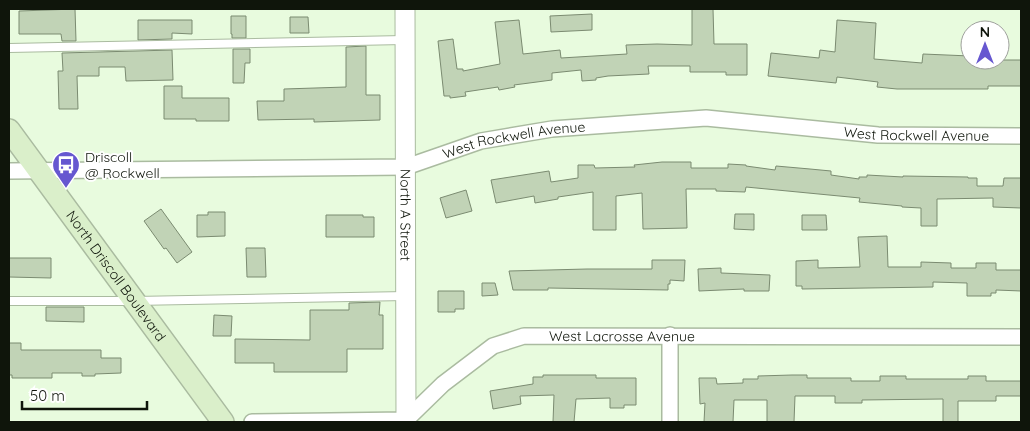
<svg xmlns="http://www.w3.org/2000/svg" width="1030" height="431" viewBox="0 0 1030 431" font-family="Quicksand,sans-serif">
	<rect width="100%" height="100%" fill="#e8fbde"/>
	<path fill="#c1d3b6" stroke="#7b8b71" d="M75,9L76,41H62L61,34H19V11Z
		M692,9H713L714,44H747V75H726V72H690V66H648L649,74L608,76L596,78V80L582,81L581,70L552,73V80L514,85L515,87L499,90L498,87L465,92L466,96L450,98V96H444L438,41L453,39L457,69H463V71L500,64L495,22L519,20L523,54L560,50L561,58L627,54L626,45L657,44L692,45Z
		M592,14V30L551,32L550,16Z
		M231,16H246V38H232V34H231Z
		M290,17H308L309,33H290Z
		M138,20H192V34L172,33V39L138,40Z
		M837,20L876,23L874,59L922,63L923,54L970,56V60H1021V86H988V89H897L877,87L878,82L837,77L836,83L768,76L771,53L819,58L820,50L835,52Z
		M366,46V95H380V120L314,122V119L258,120L257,101H284V89L346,87V47Z
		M233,49H250V63H245L244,83H233Z
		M172,50L173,80L126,81L125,67H99V76H77L78,109H59L58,71H63L62,53Z
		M164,86H182V98H229V121H196V119H164Z
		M662,162H691V168H728V164L746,165V166L775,170L776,166L810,169L831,171V175L859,179V177H867V175L903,177V176L968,177V178H977V186H1003L1004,178H1021V208L993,207V198L937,199V226H921V208L902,207V206L859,202L860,198L746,187L745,192L716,191V189H686L687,228L643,229L642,193L616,196V230H593V192L558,197V199L535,203L534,196L496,203L491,180L549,171L551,182L578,178V165H594L595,168L635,167L634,165Z
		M466,190L472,211L446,218L440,198Z
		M161,209L192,252L177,263L166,248L164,249L144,221Z
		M208,212H225V236L197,237V215H208Z
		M735,214H754V230L734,229Z
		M326,215H363V217H374V237H326Z
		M802,215H826L827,230H802Z
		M887,236L888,267H921V262L951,263V268H976V263H996V270H1021V291L996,290V293H991V296H967V283L933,282V287L802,289V286H796V261L818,260V268L860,267L858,237Z
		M246,248H265L266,277H247Z
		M9,258H51V278L9,277Z
		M652,260H685L684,281L670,280V284H668V290L548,288V290H513L509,271L587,269H652Z
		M721,268V273L770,275L769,291H744V289L699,291L698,269Z
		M482,283H495L498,295L482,296Z
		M438,291H464V309H455V312H438Z
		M380,302L379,315H383V349H347V372H274V363H235V339L310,340V310H349V303Z
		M46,307H84V322L46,321Z
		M214,315L232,316L231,336H213Z
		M9,343H21V350H101V358H121V373L95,374V376H82V373H52V378H12V375H9Z
		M543,375H596V378H636V405H624V408H610V398L576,399L574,422H553L554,395L520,396L521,404L493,409L490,391L533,384V377H543Z
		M792,375H807V378H851V381H880V376H906V379H968V376H986V381H1021V396H996V401H958V422H943V399L862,400V403H835V396H795L794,422H767V400H734L733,422H704L705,403L700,404L699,378H716L717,384L743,383V379H758V376Z"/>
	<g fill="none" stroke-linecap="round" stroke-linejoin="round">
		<defs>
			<path id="service" d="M9,48L404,40
				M9,301H134L406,296"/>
			<g id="minor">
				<path id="s1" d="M9,171L406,167L481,141L552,129L706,118L878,135L1021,136"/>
				<path d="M670,335V422"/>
				<path id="s2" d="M252,422L406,420L443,384L493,346L524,336L1021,337"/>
			</g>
			<g id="tertiary">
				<path id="s3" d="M405,9L406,422"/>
			</g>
			<g id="secondary">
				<path id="s4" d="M9,130L223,422"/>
			</g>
		</defs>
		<use href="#service" stroke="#aabba0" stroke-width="10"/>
		<use href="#minor" stroke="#aabba0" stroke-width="18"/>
		<use href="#tertiary" stroke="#aabba0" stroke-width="21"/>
		<use href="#secondary" stroke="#aabba0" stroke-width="24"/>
		<use href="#service" stroke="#fff" stroke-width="8"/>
		<use href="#minor" stroke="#fff" stroke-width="15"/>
		<use href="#tertiary" stroke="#fff" stroke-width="19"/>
		<use href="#secondary" stroke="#daefca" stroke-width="21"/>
	</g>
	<defs>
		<symbol id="bus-pin" viewBox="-11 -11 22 30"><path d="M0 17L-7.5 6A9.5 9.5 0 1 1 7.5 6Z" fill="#6657d0" stroke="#fff"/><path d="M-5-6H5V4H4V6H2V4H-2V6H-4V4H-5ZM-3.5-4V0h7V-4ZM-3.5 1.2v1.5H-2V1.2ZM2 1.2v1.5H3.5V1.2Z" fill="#fff"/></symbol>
	</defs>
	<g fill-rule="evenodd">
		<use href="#bus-pin" x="50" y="149" width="32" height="43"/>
	</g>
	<g text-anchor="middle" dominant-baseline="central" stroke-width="4" stroke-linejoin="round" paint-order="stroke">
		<g font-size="14" fill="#0f150b" stroke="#fff">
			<text stroke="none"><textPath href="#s1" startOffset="914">West Rockwell Avenue</textPath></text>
			<text stroke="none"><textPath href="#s1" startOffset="509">West Rockwell Avenue</textPath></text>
			<text stroke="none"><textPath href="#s3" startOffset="206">North A Street</textPath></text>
			<text stroke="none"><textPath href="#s4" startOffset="181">North Driscoll Boulevard</textPath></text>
			<text stroke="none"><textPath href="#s2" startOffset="399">West Lacrosse Avenue</textPath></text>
		</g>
		<g font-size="14" fill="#0f150b" stroke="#fff" text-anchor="start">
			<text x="85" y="157">Driscoll<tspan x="85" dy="16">@ Rockwell</tspan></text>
		</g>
	</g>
	<rect width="1030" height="431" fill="none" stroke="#0f150b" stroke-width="20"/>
	<g transform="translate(985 45)"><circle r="24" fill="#ffffff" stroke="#9fa19d"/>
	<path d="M0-4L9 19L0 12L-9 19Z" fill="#6657d0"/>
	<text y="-8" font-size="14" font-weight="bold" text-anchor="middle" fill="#0f150b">N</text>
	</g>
	<path d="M22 401v8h125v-8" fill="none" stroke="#0f150b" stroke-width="2.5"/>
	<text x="30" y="401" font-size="15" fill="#0f150b" stroke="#ffffff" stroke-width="4" paint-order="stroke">50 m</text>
</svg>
